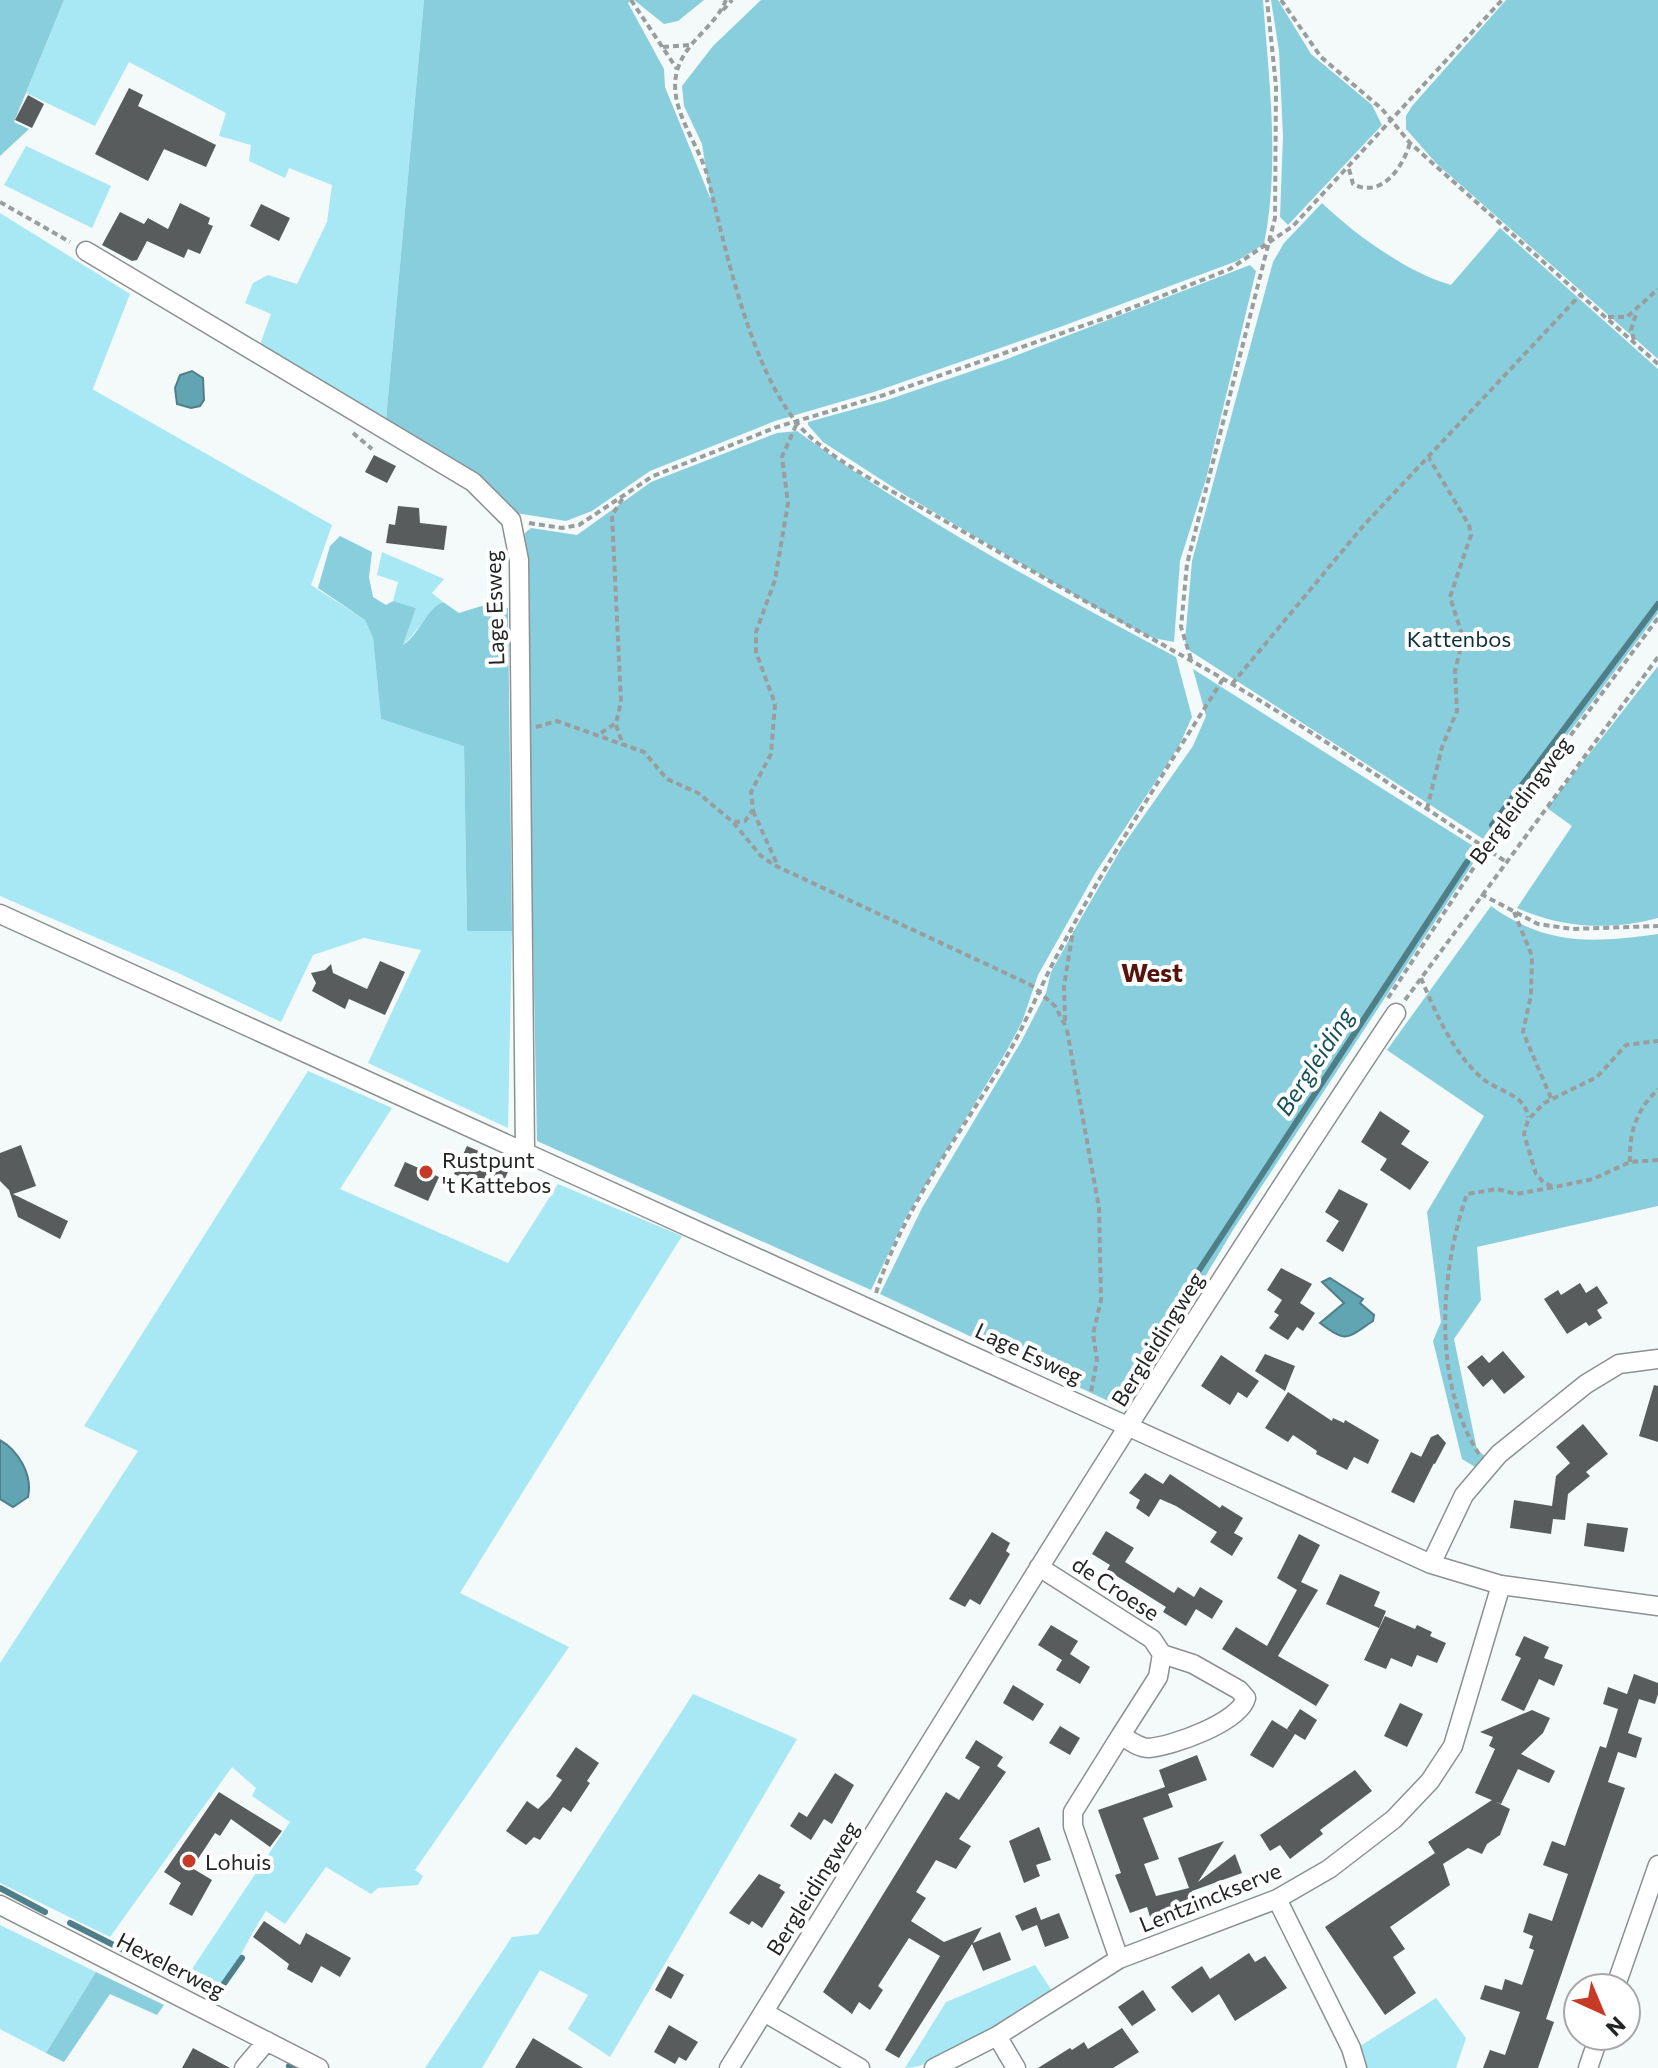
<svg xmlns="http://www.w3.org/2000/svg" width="1658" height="2068" viewBox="0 0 1658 2068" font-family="Commissioner,sans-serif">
	<rect width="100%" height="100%" fill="#f4f9fa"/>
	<path fill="#a8e7f4" d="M64,0H424L386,420L260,345L271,314L245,303L253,283L268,275L297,284L327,222L332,185L289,168L285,178L249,161L251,145L219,136L226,113L129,62L95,126L26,93Z
		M26,146L111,186L92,228L4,185Z
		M0,213L130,294L51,496L92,389L332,525L311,585L365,620L373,638L381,719L464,745L467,931H512L508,1128L368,1063L421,950L364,938L313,955L281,1022L176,972L0,896Z
		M382,552L444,579L432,593L443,602C430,608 416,634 403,645L416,608L393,601L398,582L377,575Z
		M308,1071L392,1108L340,1189L508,1263L558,1184L682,1236L460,1593L569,1647L415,1870L423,1876L418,1885L378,1888L371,1894L326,1867L285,1924L266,1911C247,1939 237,1968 215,1994L186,1978L290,1822L252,1796L256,1788L232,1767L110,1937L0,1883V1663L138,1451L84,1426Z
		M693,1694L797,1739L610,2057L568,2029L588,1995L540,1970L482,2068H425L512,1937L538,1934Z
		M0,1925L96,1972L46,2053L0,2029Z
		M1035,1965L1052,1991C1020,2011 941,2068 905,2068L946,2002Z
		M1436,1998L1466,2038L1456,2068H1360L1357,2048Z"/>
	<path fill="#89cedc" d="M0,0H64L14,122L29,129L0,156Z
		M424,0H631L628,3L664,69L665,87L711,200L702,144L684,106L682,86L713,46L761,0H1263C1269,81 1280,164 1264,244L1237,261L1060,327L874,392L775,421L650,471L592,511L566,521L516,513L386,420Z
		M634,0H704L678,21L664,24Z
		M1271,0H1278L1311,54L1372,105L1382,125L1288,225L1280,217L1283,136L1279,51Z
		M1506,0H1658V359L1436,163L1406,129V116L1412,106Z
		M1322,203C1354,234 1408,273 1451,285L1500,228L1658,369V613L1488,842L1187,649L1185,641L1192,561L1273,262L1284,243Z
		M1250,265L1256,271L1206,479L1180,561L1174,642L1153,638L1122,623L905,495L823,442L808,425V422L884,401L1007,359Z
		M797,431C914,517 1048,589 1176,657L1192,717L1179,746L1096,872L1038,975L1022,1022L1007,1050L905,1219L871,1290L537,1141L525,533L531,528L577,535L651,482L777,433Z
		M340,536L372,552L369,577L373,597L386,605L393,601L416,608L403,645C419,635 426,609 443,602L459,613L488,604L508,608L512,931H467L464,746L381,719L373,638L365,620L318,588L330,546Z
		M1658,666V918C1609,931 1563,928 1517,908L1572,826L1547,808Z
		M1193,669L1481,851L1233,1230L1181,1317L1155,1348L1119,1406L880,1294L922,1208L1021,1042L1046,993L1051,972L1080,920L1122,847L1193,746L1206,716Z
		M1491,906C1546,946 1593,943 1658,934V1206L1477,1247L1481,1300L1454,1339L1477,1450L1490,1460L1480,1470L1462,1459L1433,1341L1441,1322L1427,1212L1484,1116L1387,1050Z
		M96,1972L164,2005L157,2015L110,1994L64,2062L46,2053Z"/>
	<path fill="#61a5b2" stroke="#4e7f88" stroke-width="2" d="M192,371L203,378L204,400L200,406L191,408L177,404L175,388L180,375Z
		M1330,1278L1363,1299L1360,1303L1374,1315L1373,1321C1347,1338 1347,1344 1320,1323L1344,1303L1322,1282Z
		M0,1440C18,1450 33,1475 28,1497L13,1507L0,1499Z"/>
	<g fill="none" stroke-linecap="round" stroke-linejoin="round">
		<path stroke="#4e7f88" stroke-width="6" d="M1492,825L1658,604
			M1192,1281L1467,862
			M0,1888L45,1912
			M70,1923L159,1968
			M218,1992L242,1958
			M289,2066L292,2068"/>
	</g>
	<path fill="#585c5d" d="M129,88L143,95L138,106L216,145L206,167L164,149L148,181L95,154Z
		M28,95L44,104L32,128L15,120Z
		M180,203L210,218L208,224L213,226L200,254L188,249L184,258L147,241L137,260L132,261L102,245L120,212L144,224L148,218L168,229Z
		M261,204L290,218L279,241L250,226Z
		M374,455L396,466L387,483L365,472Z
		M398,506L419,508L420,523L447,526L444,550L386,543L389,524L395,525Z
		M380,961L405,972L385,1015L349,999L345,1009L312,991L316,983L311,973L325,970L331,964L333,973L367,989Z
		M1380,1111L1410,1131L1401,1144L1429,1162L1410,1190L1380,1170L1387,1159L1361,1142Z
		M21,1145L36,1186L13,1194L68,1221L60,1239L18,1217L9,1190L0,1181V1153Z
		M467,1146L511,1165L498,1194L454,1174Z
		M405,1162L439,1177L428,1201L394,1186Z
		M1339,1189L1368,1204L1343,1252L1326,1241L1339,1221L1325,1212Z
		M1281,1268L1312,1284L1300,1303L1315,1313L1303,1331L1297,1327L1288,1340L1269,1328L1279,1315L1274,1312L1282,1300L1267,1290Z
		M1580,1283L1586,1293L1597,1286L1608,1303L1597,1310L1602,1318L1589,1326L1586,1322L1567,1334L1544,1299L1558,1290L1561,1295Z
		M1503,1351L1525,1377L1504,1394L1492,1379L1483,1387L1467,1367L1482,1355L1489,1363Z
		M1265,1354L1295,1366L1285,1391L1255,1371Z
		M1221,1355L1259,1381L1247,1398L1238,1392L1230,1405L1201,1386Z
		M1654,1385L1658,1386V1442L1639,1436Z
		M1288,1392L1332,1421L1333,1418L1344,1423L1345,1420L1379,1440L1368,1464L1354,1457L1347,1470L1316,1454L1317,1451L1293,1435L1288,1442L1265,1428Z
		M1583,1424L1608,1454L1586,1472L1590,1476L1568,1494L1565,1520L1553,1519L1551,1534L1510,1528L1514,1500L1552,1506L1556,1476L1570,1463L1556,1447Z
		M1438,1434L1446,1443L1435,1464L1421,1457L1431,1437Z
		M1411,1452L1434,1463L1414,1503L1391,1492Z
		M1145,1473L1163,1484L1170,1474L1220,1508L1222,1505L1243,1518L1234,1533L1243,1538L1232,1556L1210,1542L1217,1532L1176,1506L1160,1499L1149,1517L1136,1508L1140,1500L1129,1493Z
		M1587,1523L1628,1528L1624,1552L1584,1546Z
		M1106,1531L1134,1548L1125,1562L1174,1593L1178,1587L1194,1597L1200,1587L1223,1601L1212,1619L1196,1609L1186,1626L1163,1612L1166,1607L1107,1570L1110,1565L1092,1554Z
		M992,1532L1010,1543L1006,1551L1010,1554L980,1605L970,1599L965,1607L949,1599Z
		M1299,1534L1320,1545L1301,1582L1318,1590L1278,1656L1329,1685L1316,1706L1222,1649L1236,1627L1267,1646L1297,1590L1277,1578Z
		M1340,1574L1380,1592L1374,1606L1386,1611L1379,1628L1326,1604Z
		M1385,1616L1415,1629L1417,1625L1432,1632L1430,1636L1446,1643L1437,1663L1417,1655L1412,1667L1391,1658L1386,1669L1364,1660Z
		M1051,1625L1078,1641L1070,1654L1090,1667L1080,1684L1056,1670L1062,1660L1038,1645Z
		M1524,1636L1549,1647L1544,1658L1563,1665L1554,1686L1539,1679L1524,1711L1501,1700L1521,1658L1515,1655Z
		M1634,1674L1658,1683V1694L1655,1704L1639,1699L1628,1733L1642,1738L1636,1758L1618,1752L1608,1782L1625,1788L1546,2019L1554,2022L1538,2068H1483L1490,2050L1505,2055L1520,2012L1480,1999L1485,1985L1502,1990L1505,1979L1522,1985L1534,1950L1529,1948L1533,1936L1523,1932L1529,1913L1552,1921L1568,1874L1543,1865L1552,1841L1565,1846L1600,1746L1606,1748L1618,1709L1603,1704L1608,1687L1627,1694Z
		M1013,1685L1044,1704L1033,1721L1003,1703Z
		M1400,1703L1423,1714L1407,1747L1384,1736Z
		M1300,1709L1317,1720L1305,1740L1295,1734L1273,1768L1250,1755L1272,1720L1293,1733L1287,1729Z
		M1532,1710L1550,1718L1543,1733L1521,1754L1555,1771L1549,1783L1518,1769L1501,1804L1475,1793L1495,1749L1489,1746L1493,1737L1480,1732Z
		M1060,1726L1080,1738L1070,1755L1049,1743Z
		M976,1740L1003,1757L997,1766L1006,1772L959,1839L971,1846L956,1869L936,1860L916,1892L926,1898L911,1921L944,1942L982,1927L973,1943L1000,1932L1011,1960L983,1971L972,1944L899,2058L885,2050L940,1956L909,1938L878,1986L883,1990L870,2010L859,2002L852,2014L823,1992L946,1792L959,1800L980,1767L965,1758Z
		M576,1747L599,1763L587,1781L590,1783L571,1812L563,1807L540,1840L534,1837L526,1845L506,1831L527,1801L538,1809L550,1797L562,1780L556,1776Z
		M1197,1755L1207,1780L1168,1794L1173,1807L1143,1818L1159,1859L1144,1864L1156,1896L1189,1888L1178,1858L1224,1841L1198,1882L1235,1854L1242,1873L1192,1891L1188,1898L1195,1904L1151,1920L1147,1907L1130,1913L1115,1875L1121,1873L1098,1810L1165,1787L1159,1770Z
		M1355,1770L1372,1791L1320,1830L1323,1834L1290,1859L1280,1845L1270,1851L1260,1835Z
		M835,1773L854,1785L832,1824L824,1819L811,1840L790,1826L799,1812L807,1817Z
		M219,1792L282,1831L270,1847L231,1819L220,1836L215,1833L192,1868L212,1880L192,1916L169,1904L181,1883L164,1872Z
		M1492,1800L1510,1809L1500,1835L1487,1844L1482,1854L1468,1848L1443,1864L1450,1885L1390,1927L1405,1949L1393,1957L1416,1993L1385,2015L1325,1927L1435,1853L1428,1842Z
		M1039,1827L1051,1860L1036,1865L1040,1876L1024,1883L1009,1841Z
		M759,1874L781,1885L779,1888L785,1892L762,1928L752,1921L749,1925L729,1913Z
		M1036,1907L1041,1920L1059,1913L1069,1938L1045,1947L1037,1925L1022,1931L1015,1916Z
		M264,1921L300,1945L306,1933L351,1958L340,1977L321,1966L312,1983L287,1969L289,1964L253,1937Z
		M1249,1953L1255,1962L1265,1956L1287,1988L1235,2021L1219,1994L1192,2013L1171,1987L1202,1966L1210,1979Z
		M668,1966L684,1975L671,1999L655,1990Z
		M1143,1990L1156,2010L1132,2026L1118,2007Z
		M669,2025L698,2042L686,2061L679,2057L675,2064L654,2052Z
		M1122,2028L1139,2052L1113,2068H1038L1070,2048L1072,2050L1084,2042L1088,2049Z
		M533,2038L583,2068H515Z
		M193,2048L230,2068H182Z"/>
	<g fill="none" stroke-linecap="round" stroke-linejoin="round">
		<defs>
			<path id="minor" d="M86,251L473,482L511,520L519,560L525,1152
				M0,914L1431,1564L1501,1585L1658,1606
				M1431,1564L1464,1495L1499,1454L1586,1384L1619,1364L1658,1359
				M1039,1567L1152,1639L1162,1654L1193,1664L1239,1690L1246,1698C1240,1722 1173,1746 1149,1748C1138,1748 1129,1740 1121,1735L1073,1812V1826L1119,1959
				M1121,1735L1158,1677L1162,1654
				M1277,1899L1351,2048L1357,2068
				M0,1905L319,2068
				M1615,1988L1658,1865
				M764,2012L860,2068
				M997,2036L1016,2068
				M244,2068L267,2041
				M729,2068C948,1714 1165,1359 1396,1013
				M934,2068L997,2036L1119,1959L1277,1899L1329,1869L1394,1819L1430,1781L1453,1746L1501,1585
				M1588,2068L1599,2036"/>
		</defs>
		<use href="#minor" stroke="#8c9091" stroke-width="21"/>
		<path stroke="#999d9d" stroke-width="4" stroke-dasharray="6 4" stroke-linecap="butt" d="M631,0L677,69
			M726,0C715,27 687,40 678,68C665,106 699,142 708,178C726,251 749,362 796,422C823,456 892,491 931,513C1019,564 1108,614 1197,664C1303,723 1404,794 1505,861
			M1281,0L1321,57L1382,109L1410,143L1658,364
			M723,10L732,0
			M663,47L689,45
			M1349,169L1353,184C1382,199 1403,167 1410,143
			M0,202L70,242
			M1608,317H1627L1658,289
			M1634,340L1631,330L1636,314
			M353,433L372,449
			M529,523L562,528L579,525L653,476L777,427L884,395L1111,316L1230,269L1293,226L1502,0
			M1191,659L1181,627L1187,564L1275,218L1276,86L1267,0
			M1232,684L1364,525L1582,293
			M616,725L622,742
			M536,727L557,721L644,752L667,779L698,793L733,822L760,855L774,865L1031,985L1055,1006L1067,1029
			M601,733L616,723L621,702L612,515L625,495
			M1427,809L1442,747L1457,711L1455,671L1463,638L1450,597L1471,535L1469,525L1429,458
			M753,811L777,864
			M734,822L745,821L753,810L751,792L771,754L775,704L756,652V632L775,580L788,503L782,457L797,423
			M1481,894L1538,924L1572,929L1658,926
			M1514,912L1532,956L1531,995L1523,1032L1551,1098
			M1421,978C1436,1014 1453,1053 1483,1079C1498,1091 1526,1095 1528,1117
			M1388,998L1486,849L1658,618
			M1405,1000L1658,657
			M1065,1021L1064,986L1073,931
			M1067,1030L1099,1208L1101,1300L1093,1334L1097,1360L1091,1392
			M1630,1162C1629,1132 1636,1111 1658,1089
			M1552,1186L1544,1183L1536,1174L1524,1134L1528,1120L1544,1103L1597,1077L1626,1045L1658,1041
			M876,1293C901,1212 961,1133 1005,1059C1026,1024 1040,986 1060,950C1109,857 1167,768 1223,679
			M1479,1454C1432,1382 1440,1272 1467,1194L1497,1189L1516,1194L1555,1187L1593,1179L1630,1162L1658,1160"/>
		<use href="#minor" stroke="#fff" stroke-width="18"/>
	</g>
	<g fill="#c63a26" stroke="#fff" stroke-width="3">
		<circle cx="426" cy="1172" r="8"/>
		<circle cx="189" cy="1861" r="8"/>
	</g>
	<g text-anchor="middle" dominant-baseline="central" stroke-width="8" stroke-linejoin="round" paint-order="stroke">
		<g font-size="22" fill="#232525" stroke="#fff">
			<text transform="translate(494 608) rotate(-92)">Lage Esweg</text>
			<text transform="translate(1520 800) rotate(-53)">Bergleidingweg</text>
			<text transform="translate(1157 1339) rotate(-58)">Bergleidingweg</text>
			<text transform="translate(1029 1353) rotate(25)">Lage Esweg</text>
			<text transform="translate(1116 1588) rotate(33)">de Croese</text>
			<text transform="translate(812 1888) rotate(-58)">Bergleidingweg</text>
			<text transform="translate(1210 1897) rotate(-22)">Lentzinckserve</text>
			<text transform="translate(171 1965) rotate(27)">Hexelerweg</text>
		</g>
		<g font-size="22" fill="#0d3036" stroke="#fff">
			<text x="1459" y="638">Kattenbos</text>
		</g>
		<g font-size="22" fill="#232525" stroke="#fff" text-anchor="start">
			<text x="442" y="1159">Rustpunt<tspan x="442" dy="25">'t Kattebos</tspan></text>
			<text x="205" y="1861">Lohuis</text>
		</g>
		<g font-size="24" font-style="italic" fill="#14505a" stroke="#fff">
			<text transform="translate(1314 1061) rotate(-57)">Bergleiding</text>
		</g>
		<g font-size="26" font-weight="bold" fill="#57140a" stroke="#fff">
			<text x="1152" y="971">West</text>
		</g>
	</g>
	<g transform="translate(1602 2012) rotate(136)"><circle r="38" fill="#ffffff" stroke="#a7a8a8" stroke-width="2"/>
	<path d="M0-6L14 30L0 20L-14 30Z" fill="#c63a26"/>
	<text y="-12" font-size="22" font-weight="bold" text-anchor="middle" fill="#232525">N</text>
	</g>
</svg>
